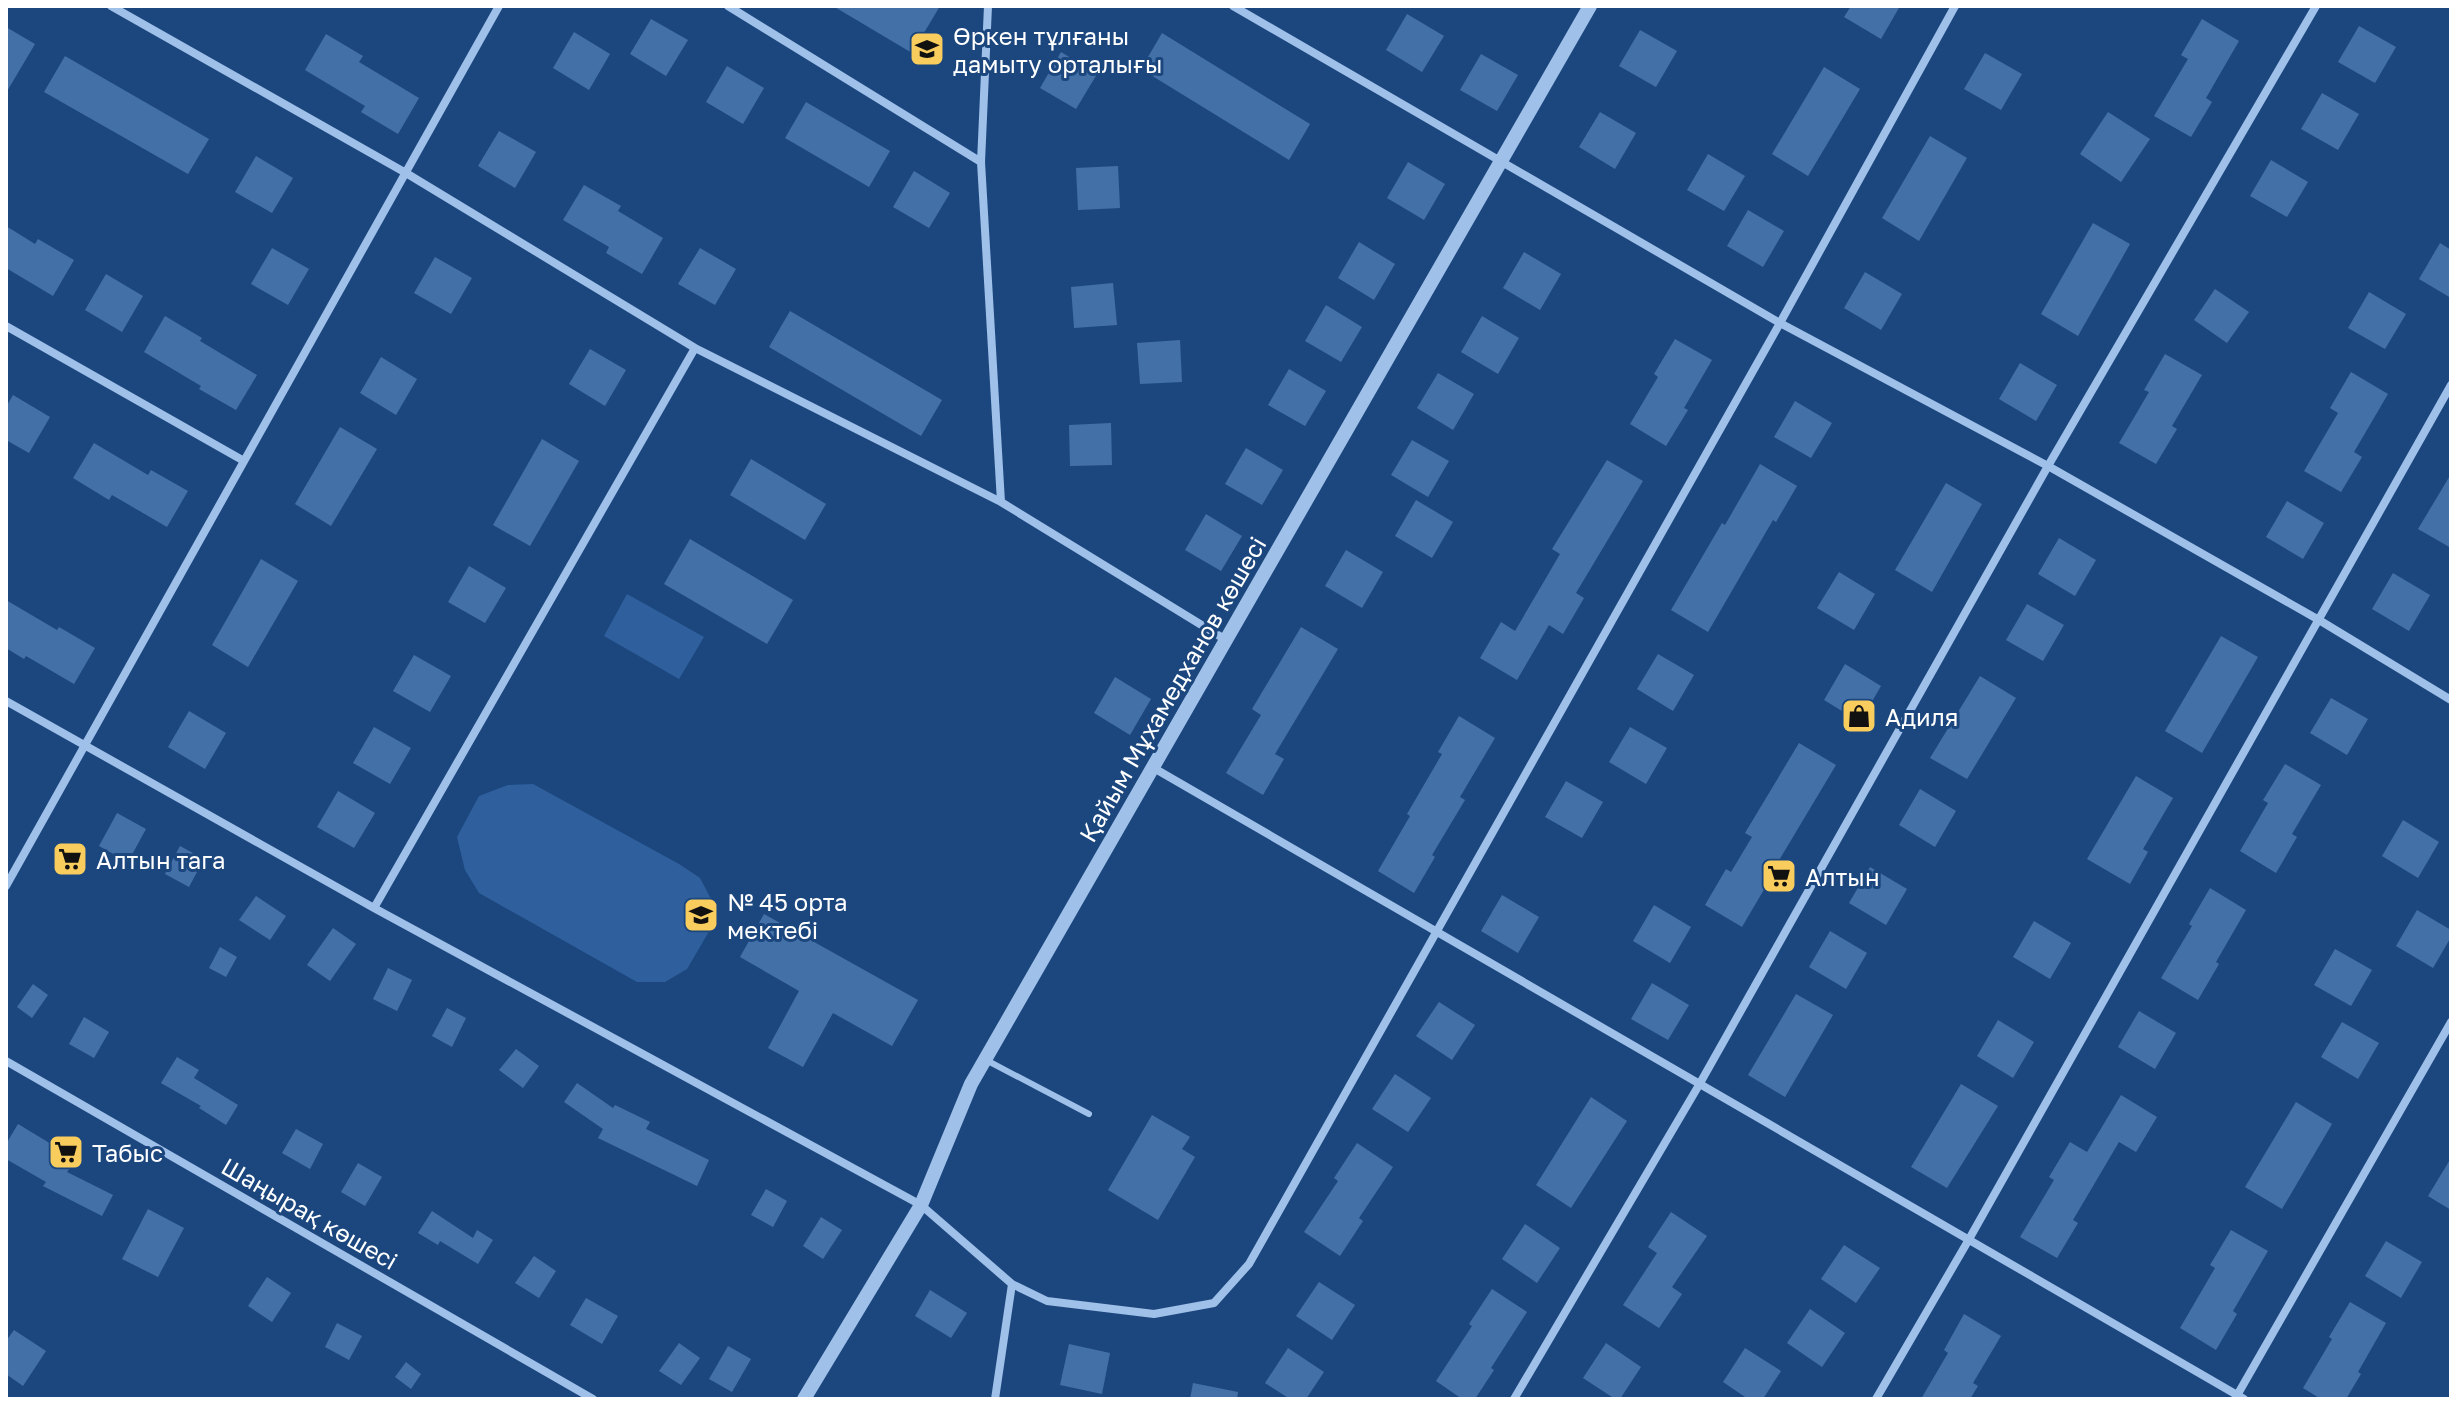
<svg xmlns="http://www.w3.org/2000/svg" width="2457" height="1405" viewBox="0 0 2457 1405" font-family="'Golos Text',sans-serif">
	<rect width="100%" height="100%" fill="#1c477e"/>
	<path fill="#2f609d" d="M627,594L704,637L679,679L604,636Z
		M533,784L679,864L700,878L711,899V928L687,969L665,982H637L479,893L465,870L457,837L479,796L508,785Z"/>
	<path fill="#4470a8" d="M833,6H940L912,53Z
		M1851,6H1900L1881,39L1844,17Z
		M1407,14L1444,36L1422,72L1386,50Z
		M651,19L688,40L666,76L630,54Z
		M2202,19L2239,41L2206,98L2212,102L2191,137L2154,116L2188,59L2181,55Z
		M2359,26L2396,47L2375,83L2338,62Z
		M6,27L35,44L6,93Z
		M1640,30L1677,51L1656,87L1619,66Z
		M574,32L610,54L589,90L553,68Z
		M1162,33L1310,124L1289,160L1141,69Z
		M326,34L363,56L359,62L419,98L398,134L361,112L365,106L305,70Z
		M1061,52L1097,74L1076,109L1040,88Z
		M1985,53L2022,74L2001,110L1964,89Z
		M1481,54L1518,75L1497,111L1460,90Z
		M65,56L209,139L188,174L44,92Z
		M727,66L764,88L743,124L706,102Z
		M1824,67L1860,89L1808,176L1772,154Z
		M2322,93L2359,114L2338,150L2301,129Z
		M806,102L890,151L869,187L785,138Z
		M1600,112L1636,133L1615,169L1579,147Z
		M2108,112L2150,139L2121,182L2080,154Z
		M499,131L536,152L515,188L478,166Z
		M1930,136L1967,158L1919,241L1882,218Z
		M1708,154L1745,176L1724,211L1687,190Z
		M256,156L293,178L272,213L235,192Z
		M2271,160L2308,182L2287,217L2250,196Z
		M1408,162L1445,184L1424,220L1387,198Z
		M1118,166L1120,208L1078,210L1076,168Z
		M914,171L950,193L929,228L893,207Z
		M584,185L621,206L618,211L663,238L642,274L606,253L609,247L563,220Z
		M1748,210L1784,231L1763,267L1727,246Z
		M2093,223L2130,244L2078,336L2041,314Z
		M6,226L35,244L38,239L74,260L53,296L6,268Z
		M1359,242L1395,264L1374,300L1338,278Z
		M2440,243L2451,250V298L2419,279Z
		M272,248L309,269L288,305L251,284Z
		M700,248L736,269L715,305L678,284Z
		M1524,252L1561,274L1540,310L1503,288Z
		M435,257L472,278L451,314L414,293Z
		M1865,272L1902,294L1881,330L1844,308Z
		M106,274L143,296L122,332L85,310Z
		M1113,283L1117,325L1074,328L1071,287Z
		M2215,289L2249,312L2227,343L2194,320Z
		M2369,292L2406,314L2385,349L2348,328Z
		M1326,305L1362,327L1341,362L1305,341Z
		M790,311L942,400L921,436L769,347Z
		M165,316L202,338L200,341L257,375L236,410L199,389L201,386L144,352Z
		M1482,316L1519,338L1498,374L1461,352Z
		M1675,339L1712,360L1684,408L1688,410L1666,446L1630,424L1658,377L1654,374Z
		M1180,340L1182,382L1140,384L1137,343Z
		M590,349L626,370L605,406L569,384Z
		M2165,354L2202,375L2172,426L2177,429L2156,464L2119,443L2149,392L2144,390Z
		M381,357L417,379L396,415L360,393Z
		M2020,363L2057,385L2036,421L1999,399Z
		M1289,369L1326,391L1305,426L1268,405Z
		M2351,372L2388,394L2354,452L2362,457L2341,492L2304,471L2338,413L2330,408Z
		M1438,373L1474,394L1453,430L1417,408Z
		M13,395L50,417L29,453L6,440V407Z
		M1795,401L1832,423L1811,458L1774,437Z
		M1111,423L1112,465L1070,466L1069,425Z
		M340,427L377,449L331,526L295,504Z
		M542,439L579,461L530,546L493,525Z
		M1412,440L1449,461L1428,497L1391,475Z
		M94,443L148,475L151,470L188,491L167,527L112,495L109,500L73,478Z
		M1246,448L1283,470L1262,505L1225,484Z
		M751,459L826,504L805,540L730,495Z
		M1607,460L1643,481L1576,593L1584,598L1563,634L1549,625L1517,680L1480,658L1501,622L1515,631L1560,554L1552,549Z
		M1760,464L1797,486L1776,522L1773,520L1708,632L1671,610L1722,523L1725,525Z
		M2451,474V548L2418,529Z
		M1946,483L1982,504L1932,592L1895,570Z
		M1416,500L1453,522L1432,558L1395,536Z
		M2287,501L2324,523L2303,559L2266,537Z
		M1206,514L1242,536L1221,571L1185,550Z
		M2059,538L2096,560L2075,596L2038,574Z
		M690,539L793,600L767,644L664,584Z
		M1346,550L1383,572L1362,608L1325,586Z
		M261,559L298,581L248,667L212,645Z
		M469,566L506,588L485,623L448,602Z
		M1839,572L1875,594L1854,630L1817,608Z
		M2393,573L2430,595L2409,631L2372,609Z
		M6,600L57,630L59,627L95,648L74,684L26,656L24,659L6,648Z
		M2027,604L2064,625L2043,661L2006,640Z
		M1301,627L1338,649L1275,754L1284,759L1263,795L1226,773L1261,715L1252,709Z
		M2221,636L2258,657L2202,753L2165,731Z
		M1658,654L1694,675L1673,711L1637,689Z
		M414,655L451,676L430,712L393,691Z
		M1845,664L1881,686L1860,722L1824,700Z
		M1980,676L2016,698L1967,779L1930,758Z
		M1115,677L1151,699L1130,735L1094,713Z
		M2331,698L2368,719L2347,755L2310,733Z
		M189,711L226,733L205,769L168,747Z
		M1459,716L1495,738L1460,797L1465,800L1432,855L1435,857L1414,893L1378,871L1410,816L1407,814L1442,754L1438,752Z
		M374,727L411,748L390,784L353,763Z
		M1630,727L1667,748L1646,784L1609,762Z
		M1799,743L1836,765L1775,867L1786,874L1778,887L1769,881L1742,927L1705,905L1726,869L1731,872L1752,837L1745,833Z
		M2285,764L2321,785L2292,834L2297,837L2276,873L2240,851L2268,803L2263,800Z
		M2136,776L2173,798L2143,849L2148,852L2130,884L2087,859Z
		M1566,781L1603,802L1582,838L1545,817Z
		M1920,789L1956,811L1935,847L1899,825Z
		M338,791L375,813L354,848L317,827Z
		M117,813L146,829L128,862L99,846Z
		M2403,820L2439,842L2418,878L2382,856Z
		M180,846L204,859L189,887L165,874Z
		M1870,867L1907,889L1886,925L1849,903Z
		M2210,888L2246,910L2216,962L2219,964L2198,1000L2161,978L2192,926L2189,924Z
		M1502,895L1539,917L1518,953L1481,931Z
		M256,896L286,916L270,940L239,920Z
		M1654,905L1691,927L1670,963L1633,941Z
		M2417,910L2451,930V937L2433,968L2396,946Z
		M764,914L918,1000L892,1046L833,1013L803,1067L768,1048L799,991L740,957Z
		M2034,921L2071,943L2050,979L2013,957Z
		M333,928L356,944L330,981L307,965Z
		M1830,931L1867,953L1846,989L1809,967Z
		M220,947L237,957L226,977L209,968Z
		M2335,949L2372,970L2351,1006L2314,985Z
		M388,968L412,980L397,1011L373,999Z
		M1652,983L1689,1005L1668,1040L1631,1019Z
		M33,984L48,995L32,1018L17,1007Z
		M1796,994L1833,1015L1785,1097L1748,1075Z
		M1439,1002L1475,1025L1452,1060L1416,1036Z
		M447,1008L466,1018L452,1047L432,1036Z
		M2139,1011L2176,1033L2155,1069L2118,1047Z
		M84,1017L109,1032L94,1058L69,1044Z
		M1998,1020L2034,1042L2013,1078L1977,1056Z
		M2342,1022L2379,1043L2358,1079L2321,1057Z
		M516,1049L539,1066L523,1088L499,1070Z
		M177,1057L199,1070L194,1078L238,1105L226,1125L199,1108L201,1106L161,1083Z
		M1395,1074L1431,1098L1408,1132L1372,1109Z
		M577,1083L613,1108L615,1105L650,1122L646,1129L709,1160L697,1186L598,1138L603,1129L564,1102Z
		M1961,1084L1998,1106L1947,1188L1911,1167Z
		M2121,1095L2157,1117L2136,1152L2119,1142L2073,1220L2078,1223L2057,1258L2020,1237L2054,1180L2049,1177L2070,1142L2087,1152Z
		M1591,1097L1627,1121L1571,1208L1536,1185Z
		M2296,1102L2332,1124L2282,1209L2245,1187Z
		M1152,1115L1190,1137L1182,1149L1195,1157L1158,1220L1108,1190Z
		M18,1124L76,1159L67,1172L113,1195L102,1216L43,1186L46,1182L6,1159V1144Z
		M296,1129L323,1144L310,1169L282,1153Z
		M1357,1143L1393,1167L1359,1218L1363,1221L1340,1256L1304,1232L1338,1181L1334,1178Z
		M2451,1158V1210L2428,1196Z
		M358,1163L382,1177L365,1206L341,1192Z
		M766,1189L787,1201L773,1227L751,1215Z
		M148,1209L184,1228L158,1277L122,1259Z
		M432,1211L473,1238L477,1230L493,1240L478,1264L440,1241L438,1245L418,1233Z
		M1671,1212L1707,1236L1672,1287L1682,1294L1659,1328L1623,1305L1657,1253L1648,1247Z
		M821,1217L842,1230L823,1259L803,1246Z
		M1525,1224L1560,1248L1537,1283L1502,1259Z
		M2231,1230L2268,1251L2233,1311L2237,1314L2216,1350L2180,1328L2215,1268L2210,1265Z
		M2386,1241L2422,1262L2401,1298L2365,1276Z
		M1844,1245L1880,1268L1856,1303L1821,1279Z
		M534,1256L556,1271L539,1298L515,1283Z
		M267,1277L291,1293L272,1322L248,1306Z
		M1319,1282L1355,1305L1332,1340L1296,1316Z
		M1492,1289L1527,1312L1491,1368L1494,1370L1475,1399H1462L1436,1381L1472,1326L1469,1324Z
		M930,1290L967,1313L951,1338L915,1316Z
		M586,1298L618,1316L602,1344L570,1325Z
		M2350,1302L2386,1323L2358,1372L2361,1374L2346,1399H2321L2303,1388L2332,1339L2329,1337Z
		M1810,1309L1845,1333L1822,1367L1787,1343Z
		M1964,1314L2001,1336L1973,1383L1978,1386L1970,1399H1921L1948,1353L1944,1350Z
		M337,1323L362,1336L349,1360L325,1347Z
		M14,1330L46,1351L23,1386L6,1374V1341Z
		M679,1343L700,1358L681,1385L659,1371Z
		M1606,1343L1641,1367L1620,1399H1615L1583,1378Z
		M1069,1344L1110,1353L1102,1394L1060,1385Z
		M728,1346L751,1359L732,1392L709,1379Z
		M1288,1348L1324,1372L1306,1399H1290L1265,1383Z
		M1745,1348L1781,1371L1763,1399H1748L1723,1382Z
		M406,1362L421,1374L411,1389L395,1377Z
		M1193,1383L1238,1392L1237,1399H1190Z"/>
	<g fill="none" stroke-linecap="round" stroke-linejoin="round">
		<path stroke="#9fc0e9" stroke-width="6" d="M986,1060L1089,1114"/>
		<path stroke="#9fc0e9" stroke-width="8" d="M111,6L406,173L695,348L1001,502
			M728,6L981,162
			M988,6L981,162L1001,502L1226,640
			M1233,6L1780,323L2048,466L2319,620L2451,700
			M6,326L244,461
			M6,701L374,908L921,1205L1012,1284L1047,1301L1154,1314L1214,1303L1249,1264L1780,323L1955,6
			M1152,767L2244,1399
			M6,886L499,6
			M374,908L695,348
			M6,1061L593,1399
			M995,1399L1012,1284
			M1514,1399L1699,1085L2048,466L2316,6
			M1876,1399L1968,1241L2451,385
			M2235,1399L2451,1022"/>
		<path stroke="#9fc0e9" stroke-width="14" d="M804,1399L921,1205L971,1084L1590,6"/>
	</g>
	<defs>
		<symbol id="school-square" viewBox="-11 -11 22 22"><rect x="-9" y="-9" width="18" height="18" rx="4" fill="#f9cd5d" stroke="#1c477e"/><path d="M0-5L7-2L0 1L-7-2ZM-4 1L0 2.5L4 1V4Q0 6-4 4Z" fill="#111"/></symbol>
		<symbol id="shop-square" viewBox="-11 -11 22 22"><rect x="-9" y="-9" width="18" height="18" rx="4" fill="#f9cd5d" stroke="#1c477e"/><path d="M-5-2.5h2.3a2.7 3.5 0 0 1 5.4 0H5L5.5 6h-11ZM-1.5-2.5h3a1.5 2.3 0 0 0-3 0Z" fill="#111"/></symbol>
		<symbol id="supermarket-square" viewBox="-11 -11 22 22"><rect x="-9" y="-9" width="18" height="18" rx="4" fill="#f9cd5d" stroke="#1c477e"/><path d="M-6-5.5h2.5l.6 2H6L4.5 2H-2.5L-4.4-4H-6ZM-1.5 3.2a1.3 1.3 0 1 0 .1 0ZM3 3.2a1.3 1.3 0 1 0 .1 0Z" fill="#111"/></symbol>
	</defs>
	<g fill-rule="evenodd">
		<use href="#school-square" x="907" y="29" width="40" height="40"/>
		<use href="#shop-square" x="1839" y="696" width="40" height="40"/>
		<use href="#supermarket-square" x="50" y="839" width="40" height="40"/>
		<use href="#supermarket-square" x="1759" y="856" width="40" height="40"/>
		<use href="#school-square" x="681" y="895" width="40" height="40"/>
		<use href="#supermarket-square" x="46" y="1132" width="40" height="40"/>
	</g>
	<g text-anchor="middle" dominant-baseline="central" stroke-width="6" stroke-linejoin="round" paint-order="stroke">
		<g font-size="24" fill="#fff" stroke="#1c477e" text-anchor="start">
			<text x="953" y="35">Өркен тұлғаны<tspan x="953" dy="28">дамыту орталығы</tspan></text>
			<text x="1885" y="716">Адиля</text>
			<text x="96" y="859">Алтын тага</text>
			<text x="1805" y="876">Алтын</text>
			<text x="727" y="901">№ 45 орта<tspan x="727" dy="28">мектебі</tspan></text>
			<text x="92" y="1152">Табыс</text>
		</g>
		<g font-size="24" fill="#fff" stroke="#1c477e">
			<text transform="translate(1172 689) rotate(-60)">Қайым Мұхамедханов көшесі</text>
			<text transform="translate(310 1213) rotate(30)">Шаңырақ көшесі</text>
		</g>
	</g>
	<rect width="2457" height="1405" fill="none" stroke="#ffffff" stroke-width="16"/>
</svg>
